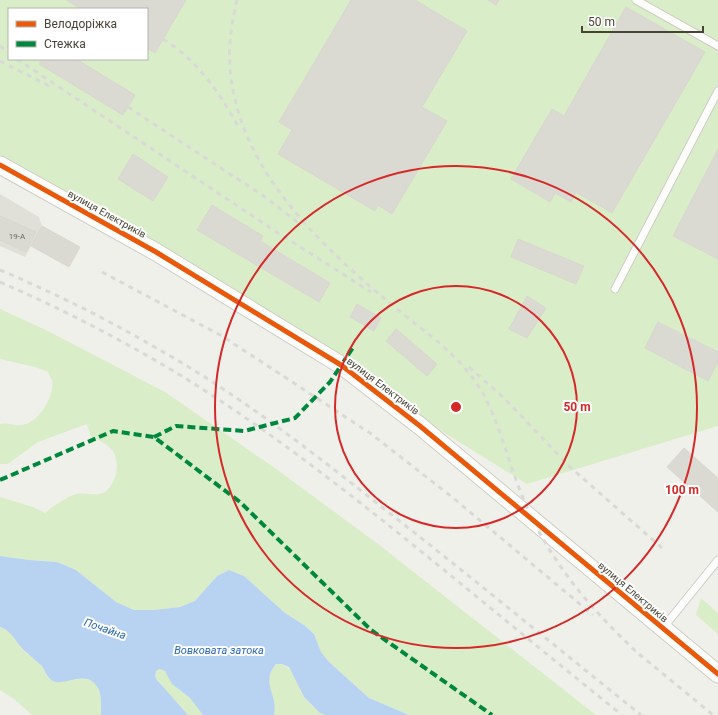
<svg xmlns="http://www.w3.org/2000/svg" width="718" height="715" viewBox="0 0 718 715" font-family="Roboto,sans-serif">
	<rect width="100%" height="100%" fill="#f0f0ea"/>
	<path fill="#e0dfd8" d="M0,194L39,217L42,226L25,257L0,246Z"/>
	<path fill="#d9edc8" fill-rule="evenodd" d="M0,0H718V426L527,484L0,157ZM9,9H147V59H9Z
		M0,309L46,330L165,392L279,471L378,544L596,715H409L369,698L329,662L321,652L314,634L304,625L285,613L244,576L229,570L217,576L195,601L180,607L154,610H134L116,602L76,570L57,562L29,560L0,556V497L33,507L45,513C52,507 69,495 77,494C86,492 96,497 105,492C117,483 121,462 112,450C106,443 99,440 91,437L87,424L38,442L8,464H0V424C8,422 14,426 21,425C38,424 55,396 52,380C51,378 49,375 48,372L35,367L0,359Z
		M701,598L718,613V634L696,615Z
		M0,627C12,631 16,642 24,651C29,656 36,659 41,665C44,668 45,675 49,678C64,689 85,668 98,687C102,695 101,707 101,715H32L14,699L0,690Z
		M276,664C294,662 296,685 304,697C310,704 318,712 326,715H274C277,695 259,685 276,664Z
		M160,669L165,671L178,689L190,698L203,715H188C178,702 163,691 155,676L156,671Z"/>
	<path fill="#b8d2f1" d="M0,556L29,560L57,562L76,570L116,602L134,610H154L180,607L195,601L217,576L229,570L244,576L285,613L304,625L314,634L321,652L329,662L369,698L409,715H326L320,713L304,697L289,667L282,664H276C260,684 278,693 274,715H203L190,698L172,684L165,671L160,669L156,671L155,676L157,680L188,715H101C101,707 102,695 98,688C86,668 66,687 53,681C47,678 45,671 42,666C37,661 31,657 26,652C16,644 13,631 0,627Z"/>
	<path fill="#dad9d2" stroke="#d9d7cf" d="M66,0H186L155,53L147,48V9H81Z
		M351,0H415L467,31L422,107L447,121L392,214L378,205L375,211L278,154L292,130L279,122Z
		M488,0H499L496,5Z
		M626,7L705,52L612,213L576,192L571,202L555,193L550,202L511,179L552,109L564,116Z
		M42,59H76L135,95L123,115L39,64Z
		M718,149V259L673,236Z
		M133,154L168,177L153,201L118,179Z
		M212,205L263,236L260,241L330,283L319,302L197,230Z
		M0,216L36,232L26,252L0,240Z
		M42,226L80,247L69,267L31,246Z
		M518,239L584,266L576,284L511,257Z
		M527,296L546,308L527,338L509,329Z
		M357,304L381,318L374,331L350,317Z
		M658,322L718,352V362L708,381L645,348Z
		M396,329L437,364L427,376L386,341Z
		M684,448L718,478V512L667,467Z"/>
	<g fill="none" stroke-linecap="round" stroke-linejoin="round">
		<defs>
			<path id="service" d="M636,0L718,46
				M615,289L718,91
				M663,628L718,560"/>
			<path id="tertiary" d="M0,165L156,252L341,365L420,426L718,674"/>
		</defs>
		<use href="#service" stroke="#cecdc7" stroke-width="9"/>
		<use href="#tertiary" stroke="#cecdc7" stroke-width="19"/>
		<use href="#service" stroke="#fdfdfc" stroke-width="7"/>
		<use href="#tertiary" stroke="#fdfdfc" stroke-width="17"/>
		<path stroke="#d9d9d8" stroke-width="3" stroke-dasharray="5 5" stroke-linecap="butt" d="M237,0C232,21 228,46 230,68C238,169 319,244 392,305C421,329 453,350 475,381C498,414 506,456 521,493C547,559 590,609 642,657
			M163,39C197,60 219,92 238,126
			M0,46L9,53
			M17,59L278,233L371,292
			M0,61L51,87
			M128,107L265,197L300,224
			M0,270C54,293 107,319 158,349C238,394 311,451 383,508C470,576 555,646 641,715
			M102,272L222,336L370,433L452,497L593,615
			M0,282C62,309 122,340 180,375C273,432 359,501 444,570C503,618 562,667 622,715
			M469,367L505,399L569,466L662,548
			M639,654L713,715"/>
		<path stroke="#00873e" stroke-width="4" stroke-dasharray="8 4" stroke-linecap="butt" d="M154,437L176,426L244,431L295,418L330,382L354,346
			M0,480L113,431L154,437L240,502L371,630L492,715"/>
		<defs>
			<path id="cycleway" d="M0,165L156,252L341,365L420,426L718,674"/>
		</defs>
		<use href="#cycleway" stroke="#fff" stroke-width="8"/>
		<use href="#cycleway" stroke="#e8590c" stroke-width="5"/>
	</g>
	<g fill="none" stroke="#d62828" stroke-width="2">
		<circle cx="456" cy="407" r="121"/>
		<circle cx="456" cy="407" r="241"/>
	</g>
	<g text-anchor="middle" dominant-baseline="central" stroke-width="4" stroke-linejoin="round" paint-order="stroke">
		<g font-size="8" fill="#6c695d">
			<text x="17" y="236">19-А</text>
		</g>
		<g font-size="10" fill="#474335" stroke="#fff">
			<text transform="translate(107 214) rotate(29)">вулиця Електриків</text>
			<text transform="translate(383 386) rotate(37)">вулиця Електриків</text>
			<text transform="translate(633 592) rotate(40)">вулиця Електриків</text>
		</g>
		<g font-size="11" font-style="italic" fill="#2966b8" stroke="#fff">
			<text transform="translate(105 629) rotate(19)">Почайна</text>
			<text x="219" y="650">Вовковата затока</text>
		</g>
	</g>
	<circle cx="456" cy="407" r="6" fill="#d62828" stroke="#fff" stroke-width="2"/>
	<g font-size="12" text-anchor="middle" font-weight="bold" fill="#d62828" stroke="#fff" stroke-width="4" stroke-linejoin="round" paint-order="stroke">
		<text x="577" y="411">50 m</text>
		<text x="682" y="494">100 m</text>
	</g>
	<rect x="8" y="8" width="140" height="52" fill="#ffffff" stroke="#b5b4ae"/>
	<rect x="16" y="21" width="20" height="6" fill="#e8590c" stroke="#b5b4ae"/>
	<text x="44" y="28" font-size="12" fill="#474335">Велодоріжка</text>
	<rect x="16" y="41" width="20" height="6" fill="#00873e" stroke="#b5b4ae"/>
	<text x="44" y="48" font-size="12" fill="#474335">Стежка</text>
	<path d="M582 26v6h121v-6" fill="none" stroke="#474335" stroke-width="2"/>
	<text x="588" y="26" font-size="12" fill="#474335" stroke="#ffffff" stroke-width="3" paint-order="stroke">50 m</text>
</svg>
